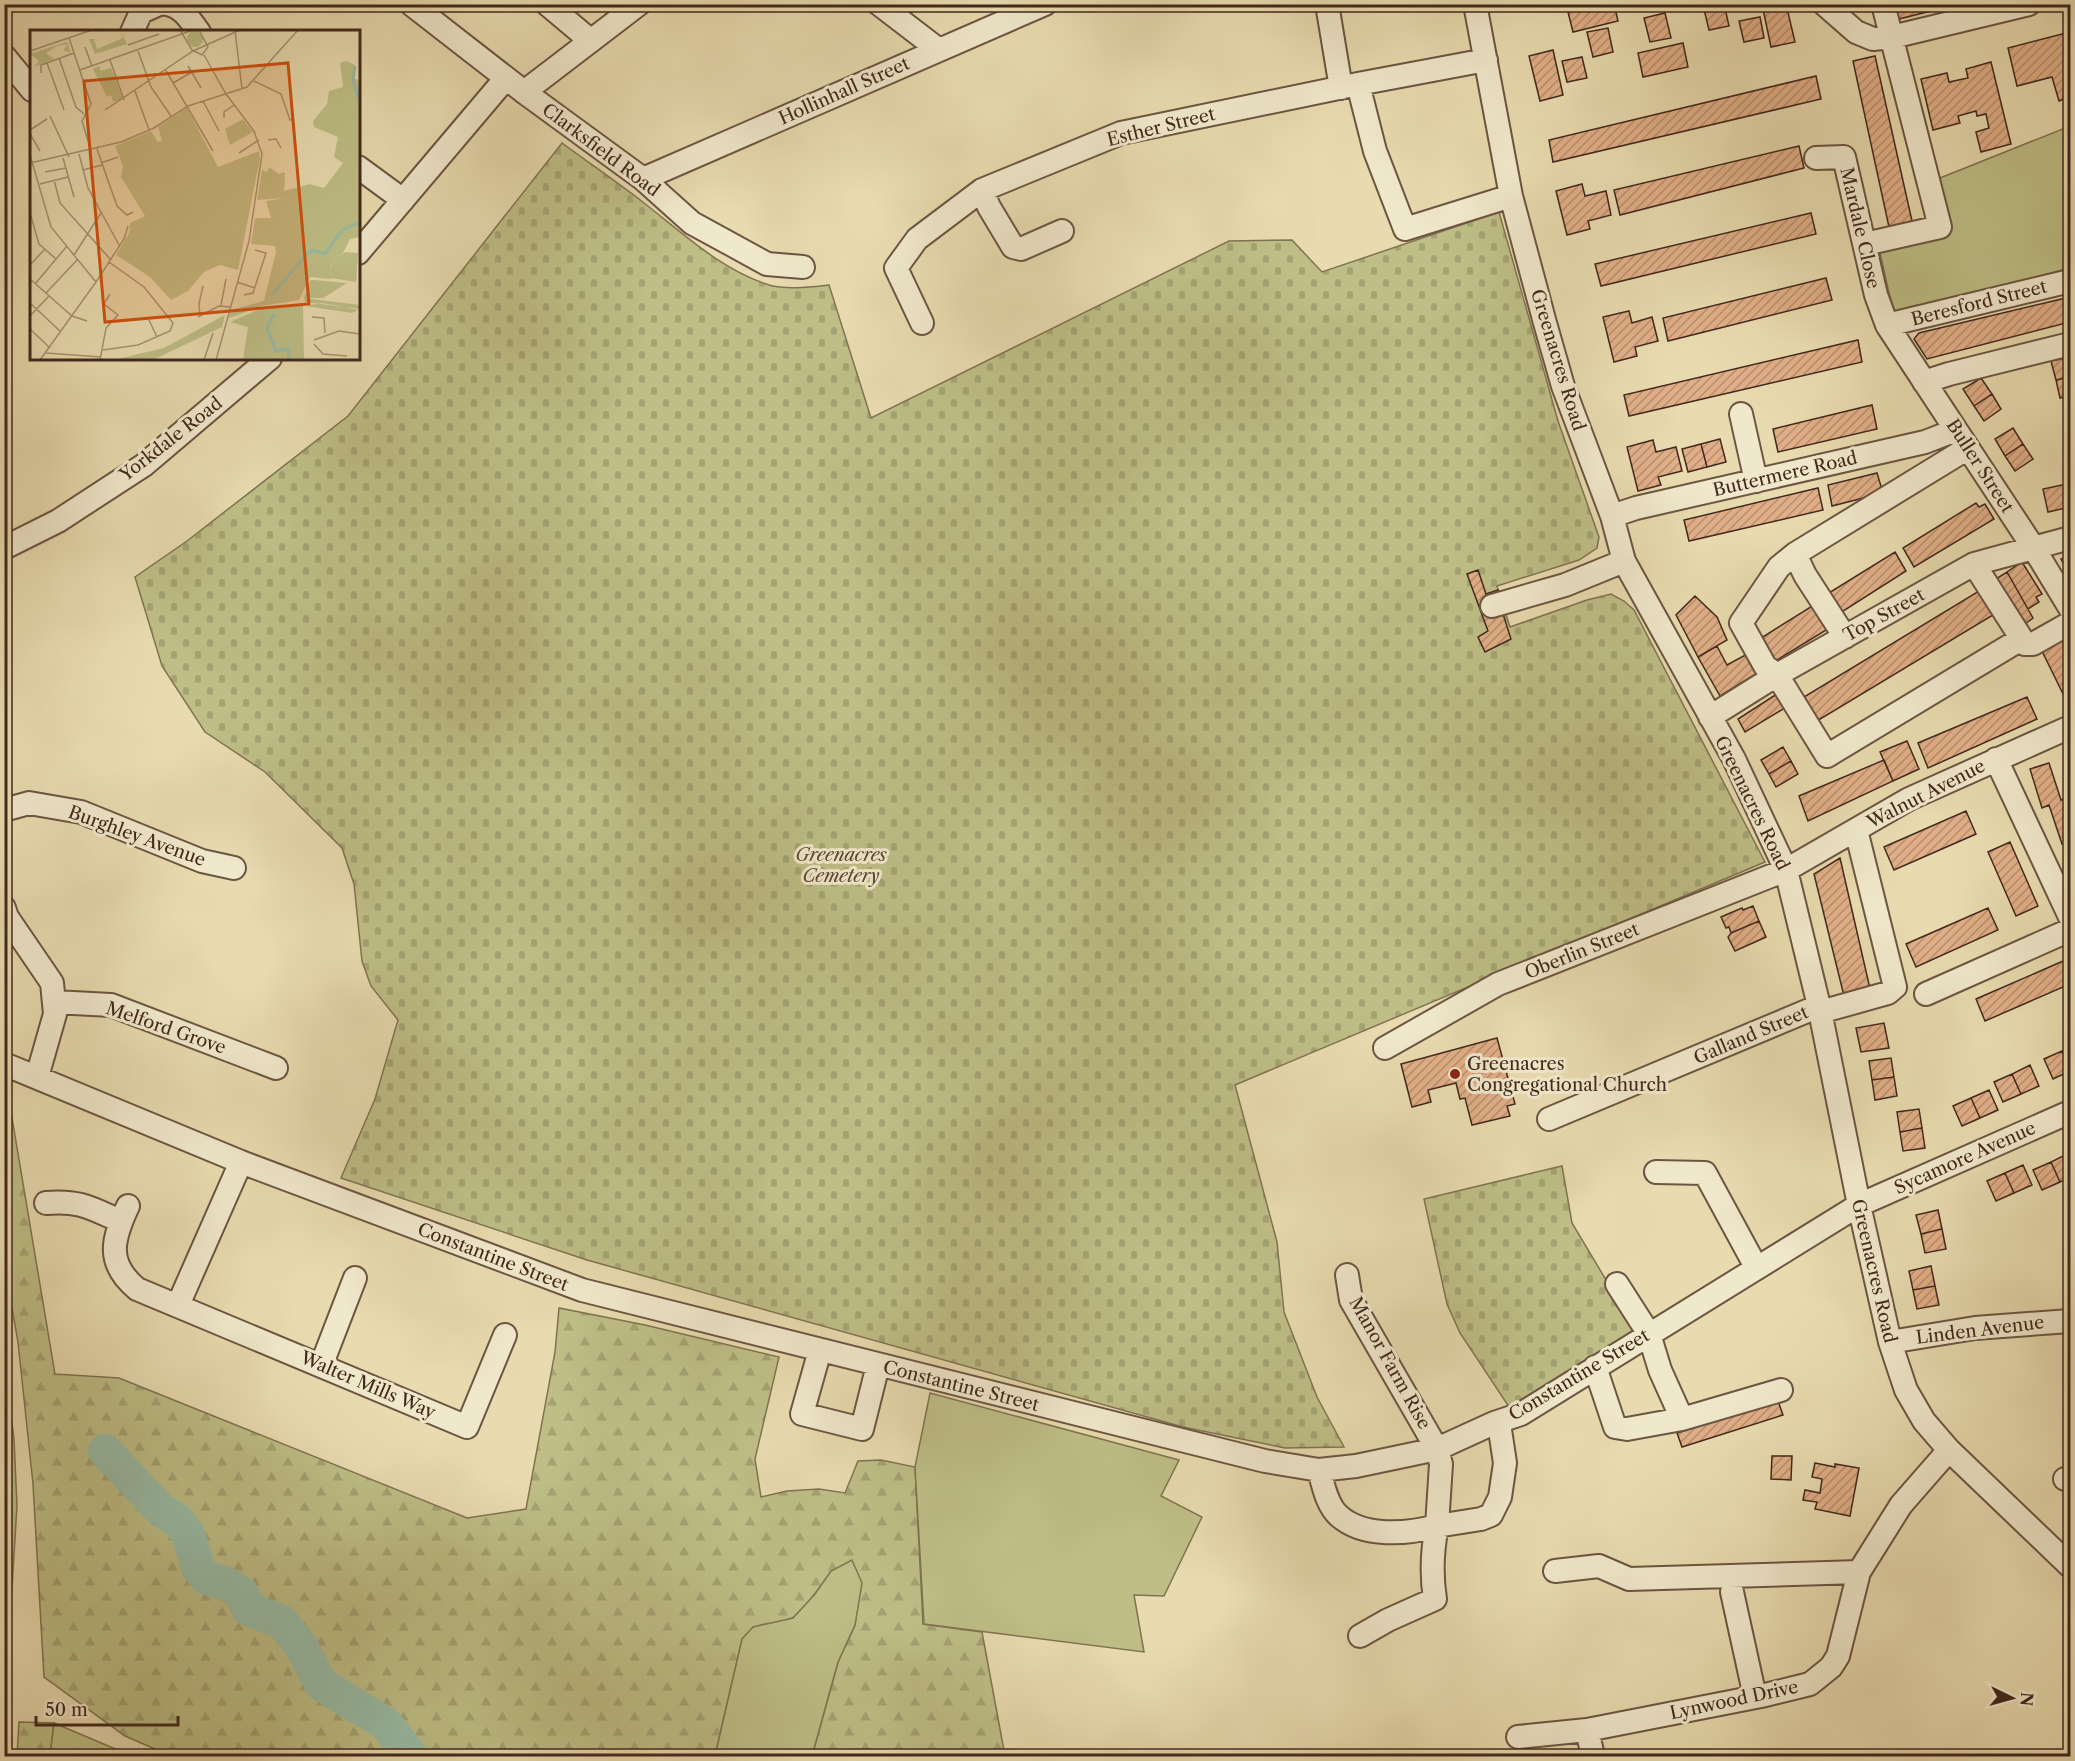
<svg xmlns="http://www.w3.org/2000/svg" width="2075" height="1761" viewBox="0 0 2075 1761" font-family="'Libre Caslon Text',serif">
	<defs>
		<pattern id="forest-firs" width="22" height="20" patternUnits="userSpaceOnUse" patternTransform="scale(1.5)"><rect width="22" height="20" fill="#bebe86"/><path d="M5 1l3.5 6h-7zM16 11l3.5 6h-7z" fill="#a4a373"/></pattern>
		<pattern id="cemetery-stones" width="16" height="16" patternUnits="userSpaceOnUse" patternTransform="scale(1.5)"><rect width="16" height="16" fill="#bebe86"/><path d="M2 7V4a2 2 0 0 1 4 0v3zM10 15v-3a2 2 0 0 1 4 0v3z" fill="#a4a373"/></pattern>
		<pattern id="building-hatch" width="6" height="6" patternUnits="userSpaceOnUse" patternTransform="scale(1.5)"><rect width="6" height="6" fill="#e1af87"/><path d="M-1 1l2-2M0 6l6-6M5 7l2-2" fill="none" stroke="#b88e6e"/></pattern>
	</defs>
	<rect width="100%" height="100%" fill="#e8dbaf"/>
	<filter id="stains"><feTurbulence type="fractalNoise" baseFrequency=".00333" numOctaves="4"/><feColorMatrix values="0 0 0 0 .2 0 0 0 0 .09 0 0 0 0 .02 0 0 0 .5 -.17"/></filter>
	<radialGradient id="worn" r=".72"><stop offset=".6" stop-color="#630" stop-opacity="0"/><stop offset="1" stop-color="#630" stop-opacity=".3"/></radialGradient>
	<path fill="url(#forest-firs)" stroke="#807352" stroke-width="1.5" d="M4,1087L7,1088L55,1374L119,1378L467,1518L526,1509L555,1352L559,1308L645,1325L779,1357L755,1459L761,1497L787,1491L819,1489L845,1493L858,1461L881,1460L915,1467L923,1624L982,1632L1005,1756H812L838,1662L855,1625L861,1583L831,1572C823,1582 803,1613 792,1618C769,1628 761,1617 742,1639L715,1756H171L125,1736L44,1677L33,1484L18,1342L5,1268Z
		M5,1367L14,1439L17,1506L5,1701Z
		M19,1722L54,1723L50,1756H17Z"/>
	<path fill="url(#cemetery-stones)" stroke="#807352" stroke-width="1.5" d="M562,143C589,163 617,182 644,203C684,234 720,269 769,285C787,290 810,287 829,285L871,418L1229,241L1292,240L1322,272L1499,212L1558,421L1599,537L1597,548L1579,560L1497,586L1510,627L1587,600L1611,594L1624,601L1634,610L1765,862L1235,1085L1277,1242L1284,1312L1317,1397L1344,1447L1285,1448L1183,1427L587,1260L341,1178L375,1099L398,1020L371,986L362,961L354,884L342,848L265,772L205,732L162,666L135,577L187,541L348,416Z
		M1562,1166L1572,1223L1636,1330L1511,1410L1460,1333L1447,1304L1424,1199Z"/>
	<path fill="#bebe86" stroke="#807352" stroke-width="1.5" d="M2070,126V268L1896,316L1889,293L1876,235L1934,220L1925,184Z
		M930,1393L1179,1460L1161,1496L1202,1517L1164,1596L1134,1595L1144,1652L924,1624L915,1467Z
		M852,1560L862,1583L855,1625L838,1662L812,1756H715L742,1639L753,1627L793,1618L815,1594L831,1571Z
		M54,1723L132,1756H50Z"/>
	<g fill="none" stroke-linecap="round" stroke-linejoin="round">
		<path stroke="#98bca6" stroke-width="34" d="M105,1451L161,1510L177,1520L188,1534L198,1568L206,1578L225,1583L242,1594L248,1609L282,1622L302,1648L321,1684L386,1724L411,1756"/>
	</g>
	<path fill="url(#building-hatch)" stroke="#42281d" stroke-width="1.5" d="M1582,4H1614L1618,21L1573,32L1567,8Z
		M1707,4H1724L1729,26L1709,30L1703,5Z
		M1762,4H1786L1795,42L1771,47Z
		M1891,4H1959L1895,20Z
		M1665,13L1671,38L1650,42L1644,18Z
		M1760,17L1764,38L1744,42L1739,21Z
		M1608,28L1613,52L1593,57L1587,32Z
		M2070,32V97L2059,101L2052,77L2017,86L2008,48Z
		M1683,43L1688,67L1643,77L1638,53Z
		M1553,50L1563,95L1540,101L1529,56Z
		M1875,56L1912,221L1889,227L1853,61Z
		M1582,57L1587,78L1567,82L1562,61Z
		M1991,62L2011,144L1981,152L1976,132L1989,128L1986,114L1977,116L1976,111L1958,116L1960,123L1933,130L1921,79L1947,73L1949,82L1968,78L1966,69Z
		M1816,76L1821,99L1553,162L1549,140Z
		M1799,146L1804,168L1620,215L1614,190Z
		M1582,184L1585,196L1606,191L1611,215L1588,221L1590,229L1567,235L1556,191Z
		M1811,213L1816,234L1601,286L1595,264Z
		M1826,278L1832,300L1668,341L1663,318Z
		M2070,297V322L1927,359L1914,339L1919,333Z
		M1629,311L1632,323L1652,317L1658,341L1635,347L1637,356L1614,362L1603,317Z
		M1858,340L1862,362L1629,416L1624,395Z
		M2070,357V377L2056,380L2051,361Z
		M2070,377V395L2060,398L2056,380Z
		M1981,378L1992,394L1974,406L1963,389Z
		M1992,394L2001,409L1984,421L1974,406Z
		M1872,405L1877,429L1778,452L1773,429Z
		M2013,428L2023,444L2005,456L1995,439Z
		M1720,439L1726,462L1707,467L1701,444Z
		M1653,440L1656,452L1676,447L1682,471L1658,477L1661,485L1638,491L1627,447Z
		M1701,444L1707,467L1688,472L1682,449Z
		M2023,444L2033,459L2015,471L2005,456Z
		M1877,473L1883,493L1832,506L1828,485Z
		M2067,484L2070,507L2048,512L2043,489Z
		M1818,488L1823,510L1689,541L1684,520Z
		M1976,503L1979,507L1985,504L1994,519L1914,567L1903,548Z
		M1895,552L1906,571L1837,615L1824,596Z
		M2070,557V576L2061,559Z
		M2022,562L2042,594L2036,597L2039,602L2028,609L2007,572Z
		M1478,570L1486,594L1498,590L1506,614H1503L1511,639L1485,652L1478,637L1488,631L1467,574Z
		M2007,572L2033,618L2025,624L2015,606L2008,611L1991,582Z
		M1984,588L1998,612L1812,724L1799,700Z
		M1695,596L1717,617L1727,640L1698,657L1676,615Z
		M1817,603L1831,627L1772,663L1758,640Z
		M2060,636L2070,657V700L2067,702L2040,647Z
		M1717,646L1727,665L1751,652L1761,671L1720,696L1698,657Z
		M1780,692L1788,706L1745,732L1738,719Z
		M2027,697L2037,719L1928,768L1918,743Z
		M1907,741L1919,769L1893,781L1880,752Z
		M1783,747L1791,761L1769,774L1761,760Z
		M1884,760L1893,781L1808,821L1799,796Z
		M1791,761L1798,774L1776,787L1769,774Z
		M2049,763L2061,800L2067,798L2070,808V854L2067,842L2062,844L2049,805L2042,808L2030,769Z
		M1966,811L1976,834L1894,870L1884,847Z
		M2010,842L2038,906L2016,916L1988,852Z
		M1840,858L1871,993L1845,1000L1814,874Z
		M1753,906L1759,921L1731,933L1729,927L1726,928L1721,917L1742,908L1743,910Z
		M1988,908L1998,930L1916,967L1906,944Z
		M1759,921L1766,937L1735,951L1728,937L1731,933Z
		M2070,958V984L1985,1021L1976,999Z
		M1884,1023L1889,1048L1861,1052L1856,1028Z
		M1497,1038L1515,1104L1507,1106L1510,1116L1472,1125L1465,1098L1460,1099L1456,1083L1428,1090L1431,1102L1412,1107L1401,1064Z
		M2070,1047V1069L2062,1051Z
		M2062,1051L2070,1071L2053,1079L2044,1059Z
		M1891,1058L1894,1077L1872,1080L1869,1061Z
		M2030,1065L2039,1086L2021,1094L2012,1074Z
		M2012,1074L2021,1094L2003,1102L1994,1082Z
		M1894,1077L1897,1096L1875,1100L1872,1080Z
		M1989,1090L1998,1110L1980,1118L1971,1098Z
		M1971,1098L1980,1118L1962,1126L1953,1106Z
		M1919,1109L1922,1128L1900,1132L1897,1112Z
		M1922,1128L1925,1148L1903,1151L1900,1132Z
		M2069,1153L2070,1177L2060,1182L2051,1162Z
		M2051,1162L2060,1182L2042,1190L2033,1170Z
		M2023,1165L2032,1185L2014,1193L2005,1173Z
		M2005,1173L2014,1193L1996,1201L1987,1181Z
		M1938,1210L1942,1229L1921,1234L1916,1215Z
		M1942,1229L1946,1249L1925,1253L1921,1234Z
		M1931,1266L1935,1286L1913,1290L1909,1271Z
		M1935,1286L1939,1305L1917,1309L1913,1290Z
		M1778,1401L1783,1415L1682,1447L1677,1433Z
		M1772,1456H1792L1791,1480L1771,1479Z
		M1815,1463L1835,1467V1464L1859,1468L1850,1516L1815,1509L1817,1502L1803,1500L1805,1490L1820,1493L1822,1479L1812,1477Z"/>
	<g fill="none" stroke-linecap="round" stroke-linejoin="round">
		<defs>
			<path id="minor" d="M167,4C183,7 190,20 199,32
				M411,4L524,92L643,179L692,223L767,264L803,267
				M547,4L591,41
				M879,4L939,50
				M1327,4L1341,88
				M1475,4L1511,196L1545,323L1563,386L1612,516L1624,561L1734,759L1786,870L1819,1006L1859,1205L1890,1342L1906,1390L1924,1421L1949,1450L2070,1566
				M1824,4L1856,32L1873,39L1892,37L2029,4
				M132,32L141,12L159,4
				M4,56L32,90
				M1358,84L1375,151L1405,229L1511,196
				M524,92L639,4
				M1816,158L1844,157L1876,295L1887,325L2033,547L2070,608
				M358,167L403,200
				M643,179L1045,4
				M982,190L989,207L1013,247L1021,249L1062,231
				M1865,244L1940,227L1883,4
				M358,253L506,78
				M922,323L896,268L917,239L982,190L1121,133L1358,84L1486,60
				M1887,325L2070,281
				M1924,382L1949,374L2070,344
				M1741,414L1756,481
				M1968,448L1795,554L1779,567L1741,623L1765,666L1777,675L1827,756L2021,639
				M1612,516L1636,508L1925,442L1956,430
				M4,548L58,521L144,465L270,358
				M1795,554L1805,575L1845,637
				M1974,564L2025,644H2033L2070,623
				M1492,606L1565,585L1624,561
				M1710,717L1777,675L1974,564L2070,538
				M1996,759L2070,917
				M4,810L29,803L81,812L202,861L234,868
				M4,908L7,917L52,983L55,1014L37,1077
				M1926,994L2070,930
				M54,1002L111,1005L276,1068
				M1820,1012L1888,993L1895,987L1856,830
				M1385,1048L1498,984L1786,870L1909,799L2070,727
				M4,1064L241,1162L582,1290L1265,1461L1319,1470L1356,1466L1437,1449L1494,1423L1521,1414L1859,1205L2070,1112
				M1549,1119L1819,1006
				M1656,1172L1705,1173L1756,1267
				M46,1203C79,1200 91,1208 120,1221
				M128,1206C112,1240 106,1263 137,1289L467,1427L505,1335
				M1617,1284L1649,1334L1660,1370L1682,1419L1781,1390
				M178,1305L241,1162
				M1890,1342L1975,1328L2070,1321
				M820,1350L802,1414L862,1429L878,1365
				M321,1366L355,1278
				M1595,1367L1615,1427L1627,1429L1682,1419
				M1319,1470C1323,1484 1327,1506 1339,1516C1364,1538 1407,1534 1437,1526L1441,1464L1437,1449L1351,1300L1347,1275
				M2065,1479L2070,1480
				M1555,1571L1599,1566L1629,1579L1859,1572
				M1732,1592L1755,1697
				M1360,1636L1388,1620L1435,1599C1431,1574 1432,1551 1437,1526L1481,1519L1491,1515L1500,1497L1505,1463L1500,1430
				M1518,1737L1587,1730
				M1593,1756L1587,1730L1761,1696L1810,1684L1831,1667L1838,1656L1859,1572L1901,1505L1949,1450"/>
		</defs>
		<use href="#minor" stroke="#6c5542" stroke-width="26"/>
		<use href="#minor" stroke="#f0e8cb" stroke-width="22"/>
	</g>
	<circle fill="#8f2418" stroke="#f0e8cb" stroke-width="2" cx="1455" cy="1074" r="6"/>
	<g text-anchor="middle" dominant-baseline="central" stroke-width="6" stroke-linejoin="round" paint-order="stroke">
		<g font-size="18" fill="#42281d" stroke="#f0e8cb">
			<text transform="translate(844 91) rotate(-24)">Hollinhall Street</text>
			<text transform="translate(1161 127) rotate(-14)">Esther Street</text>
			<text transform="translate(601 150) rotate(37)">Clarksfield Road</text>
			<text transform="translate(1860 228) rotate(77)">Mardale Close</text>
			<text transform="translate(1979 303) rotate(-14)">Beresford Street</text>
			<text transform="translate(1558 360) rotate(73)">Greenacres Road</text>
			<text transform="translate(171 439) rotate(-38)">Yorkdale Road</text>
			<text transform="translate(1980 466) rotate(57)">Buller Street</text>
			<text transform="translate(1785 474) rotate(-13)">Buttermere Road</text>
			<text transform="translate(1884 615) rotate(-29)">Top Street</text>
			<text transform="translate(1926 794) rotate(-27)">Walnut Avenue</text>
			<text transform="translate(1752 803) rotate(64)">Greenacres Road</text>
			<text transform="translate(137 836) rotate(20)">Burghley Avenue</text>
			<text transform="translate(1582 951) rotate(-22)">Oberlin Street</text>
			<text transform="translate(166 1028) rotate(19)">Melford Grove</text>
			<text transform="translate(1751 1035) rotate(-23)">Galland Street</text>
			<text transform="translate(1965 1158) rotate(-24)">Sycamore Avenue</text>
			<text transform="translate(493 1257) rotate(21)">Constantine Street</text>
			<text transform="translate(1874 1271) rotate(77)">Greenacres Road</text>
			<text transform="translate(1980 1330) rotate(-7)">Linden Avenue</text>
			<text transform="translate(1390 1363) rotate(61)">Manor Farm Rise</text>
			<text transform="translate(1579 1375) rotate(-31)">Constantine Street</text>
			<text transform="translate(368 1385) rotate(23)">Walter Mills Way</text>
			<text transform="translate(961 1386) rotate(14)">Constantine Street</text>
			<text transform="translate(1734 1700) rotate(-12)">Lynwood Drive</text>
		</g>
		<g font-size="18" font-style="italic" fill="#5b4632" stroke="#f0e8cb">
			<text x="841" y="855">Greenacres<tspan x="841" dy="21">Cemetery</tspan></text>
		</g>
		<g font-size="18" fill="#42281d" stroke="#f0e8cb" text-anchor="start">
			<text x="1467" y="1064">Greenacres<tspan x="1467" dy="21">Congregational Church</tspan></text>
		</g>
	</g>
	<g transform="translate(30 30)">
		<rect width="330" height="330" fill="#e8dbaf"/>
		<path d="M90,0L97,14L65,24L59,9H64L67,19L93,8Z" fill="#bebe86"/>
		<path d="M316,31L325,35V49L330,50V207L320,209L311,227L300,237L301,249L280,247L269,270L231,276L199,288L201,280L234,271L246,222L245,216L221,214L225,188H241L236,171L254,168V161L280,154L294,158L313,133L304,127L308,107L284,97L283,91L297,74L299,61L313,57L310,33ZM255,176L280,179L287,181L277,192L258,189L249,179ZM274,268L330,275V279L275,272ZM291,273L310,276L328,280L322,283L275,276ZM273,274L274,330H213L218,297L200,292L233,278ZM195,285L192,297L129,327L121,330H83L134,318Z" fill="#bebe86" fill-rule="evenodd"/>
		<path d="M157,78L188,137L229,121L230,128L208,240L190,235L174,242L158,261L141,270L120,247L86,225L99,203L100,193L115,186L91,147L93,136L85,116L121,101L128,112L132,111L128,97ZM213,89L223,102L200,115L195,99Z" fill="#bebe86"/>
		<path d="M157 9a8 8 0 1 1 16 0a8 8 0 1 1-16 0ZM36,12L38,13L40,23L33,20L38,14L27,16L16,23L24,29L4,37L9,31L0,24ZM69,36L71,41L81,38L93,69L83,72L81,65L77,67L63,39ZM239,137L249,144L255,142L254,168L227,170L232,140L237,142ZM255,176L285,179L287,181L277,192L258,189L247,177ZM315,222L328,223L326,252L301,248L300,238ZM280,250H284L317,253L293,268H274Z" fill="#bebe86"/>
		<path fill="none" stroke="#98bca6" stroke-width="3" d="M325,36L323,51L330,73M242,265L275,226L283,220L295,224L312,200L330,192M244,284L237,298L246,321L258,318L259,330"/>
		<path fill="none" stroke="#a69375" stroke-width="1.5" d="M150,0L162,20L172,25L178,17L169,0M205,1L212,59M39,8L61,74L52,91L61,121M98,15L129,4M55,17L62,36M0,21L62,0M108,21L121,57L141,86M174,25L196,64L224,101L232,124L219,211L186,330M29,28L46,77L54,84M80,30L94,70M17,33L34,80M158,36L171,58M135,39L183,121M50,40L163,0M11,43V35L44,23M224,51L251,64L260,90L263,89M143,53L162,42M105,61L119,100M173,71L189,101M75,80L163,21L210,0M20,86L39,127M194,88V82L204,75M0,100L17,89M0,104L10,121M238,110L246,109L251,118M67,119L87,176L97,185L103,182M209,123L229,110M49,124L58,158L89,215M0,125L21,197L66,252M33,128L44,167M0,133L91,112L124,98L158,76L217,57L268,0M71,133L88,127M53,140L72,135M15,142L36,138M24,150L30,173L81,230M10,154L38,147M0,183L9,214L26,229M44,225L71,183M0,235L15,219M0,249L42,286L57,291M207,252L225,258M5,254L37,216M16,263L48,229M214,265L223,263L236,223L225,220M0,273L31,302M191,275L196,249M0,286L19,266M170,286L169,274L173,256M168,287L189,276L200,277M282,287L294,288L295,303M119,290L127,307M0,299L20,318M284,310L309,301L330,304M284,314L293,324L317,326M73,320L108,315L140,301L143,293L114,257L79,232M16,323L71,327M10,330L66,252L94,209L98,196M70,330L76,298L88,285L74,274L80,264M174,330L183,303"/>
		<path fill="#cf520f" fill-opacity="0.15" stroke="#cf520f" stroke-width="3" d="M258,33L279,274L75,292L54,51Z"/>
		<rect width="330" height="330" fill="none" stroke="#42281d" stroke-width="3"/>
	</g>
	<rect width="2075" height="1761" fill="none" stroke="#e8dbaf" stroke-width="24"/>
	<rect x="6" y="6" width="2063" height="1749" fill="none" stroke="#42281d" stroke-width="3"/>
	<rect x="12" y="12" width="2051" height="1737" fill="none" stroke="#42281d" stroke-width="1.5"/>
	<g transform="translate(2012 1698) rotate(95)" stroke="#f0e8cb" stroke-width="4.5" paint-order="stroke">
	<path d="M0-4.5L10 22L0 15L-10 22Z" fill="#42281d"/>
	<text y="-9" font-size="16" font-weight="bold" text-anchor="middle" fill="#42281d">N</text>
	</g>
	<path d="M36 1716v9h142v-9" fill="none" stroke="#42281d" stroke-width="3"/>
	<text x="45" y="1716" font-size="18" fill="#42281d" stroke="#f0e8cb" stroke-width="4.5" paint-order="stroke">50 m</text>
	<rect width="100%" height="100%" filter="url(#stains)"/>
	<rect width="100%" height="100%" fill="url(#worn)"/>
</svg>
